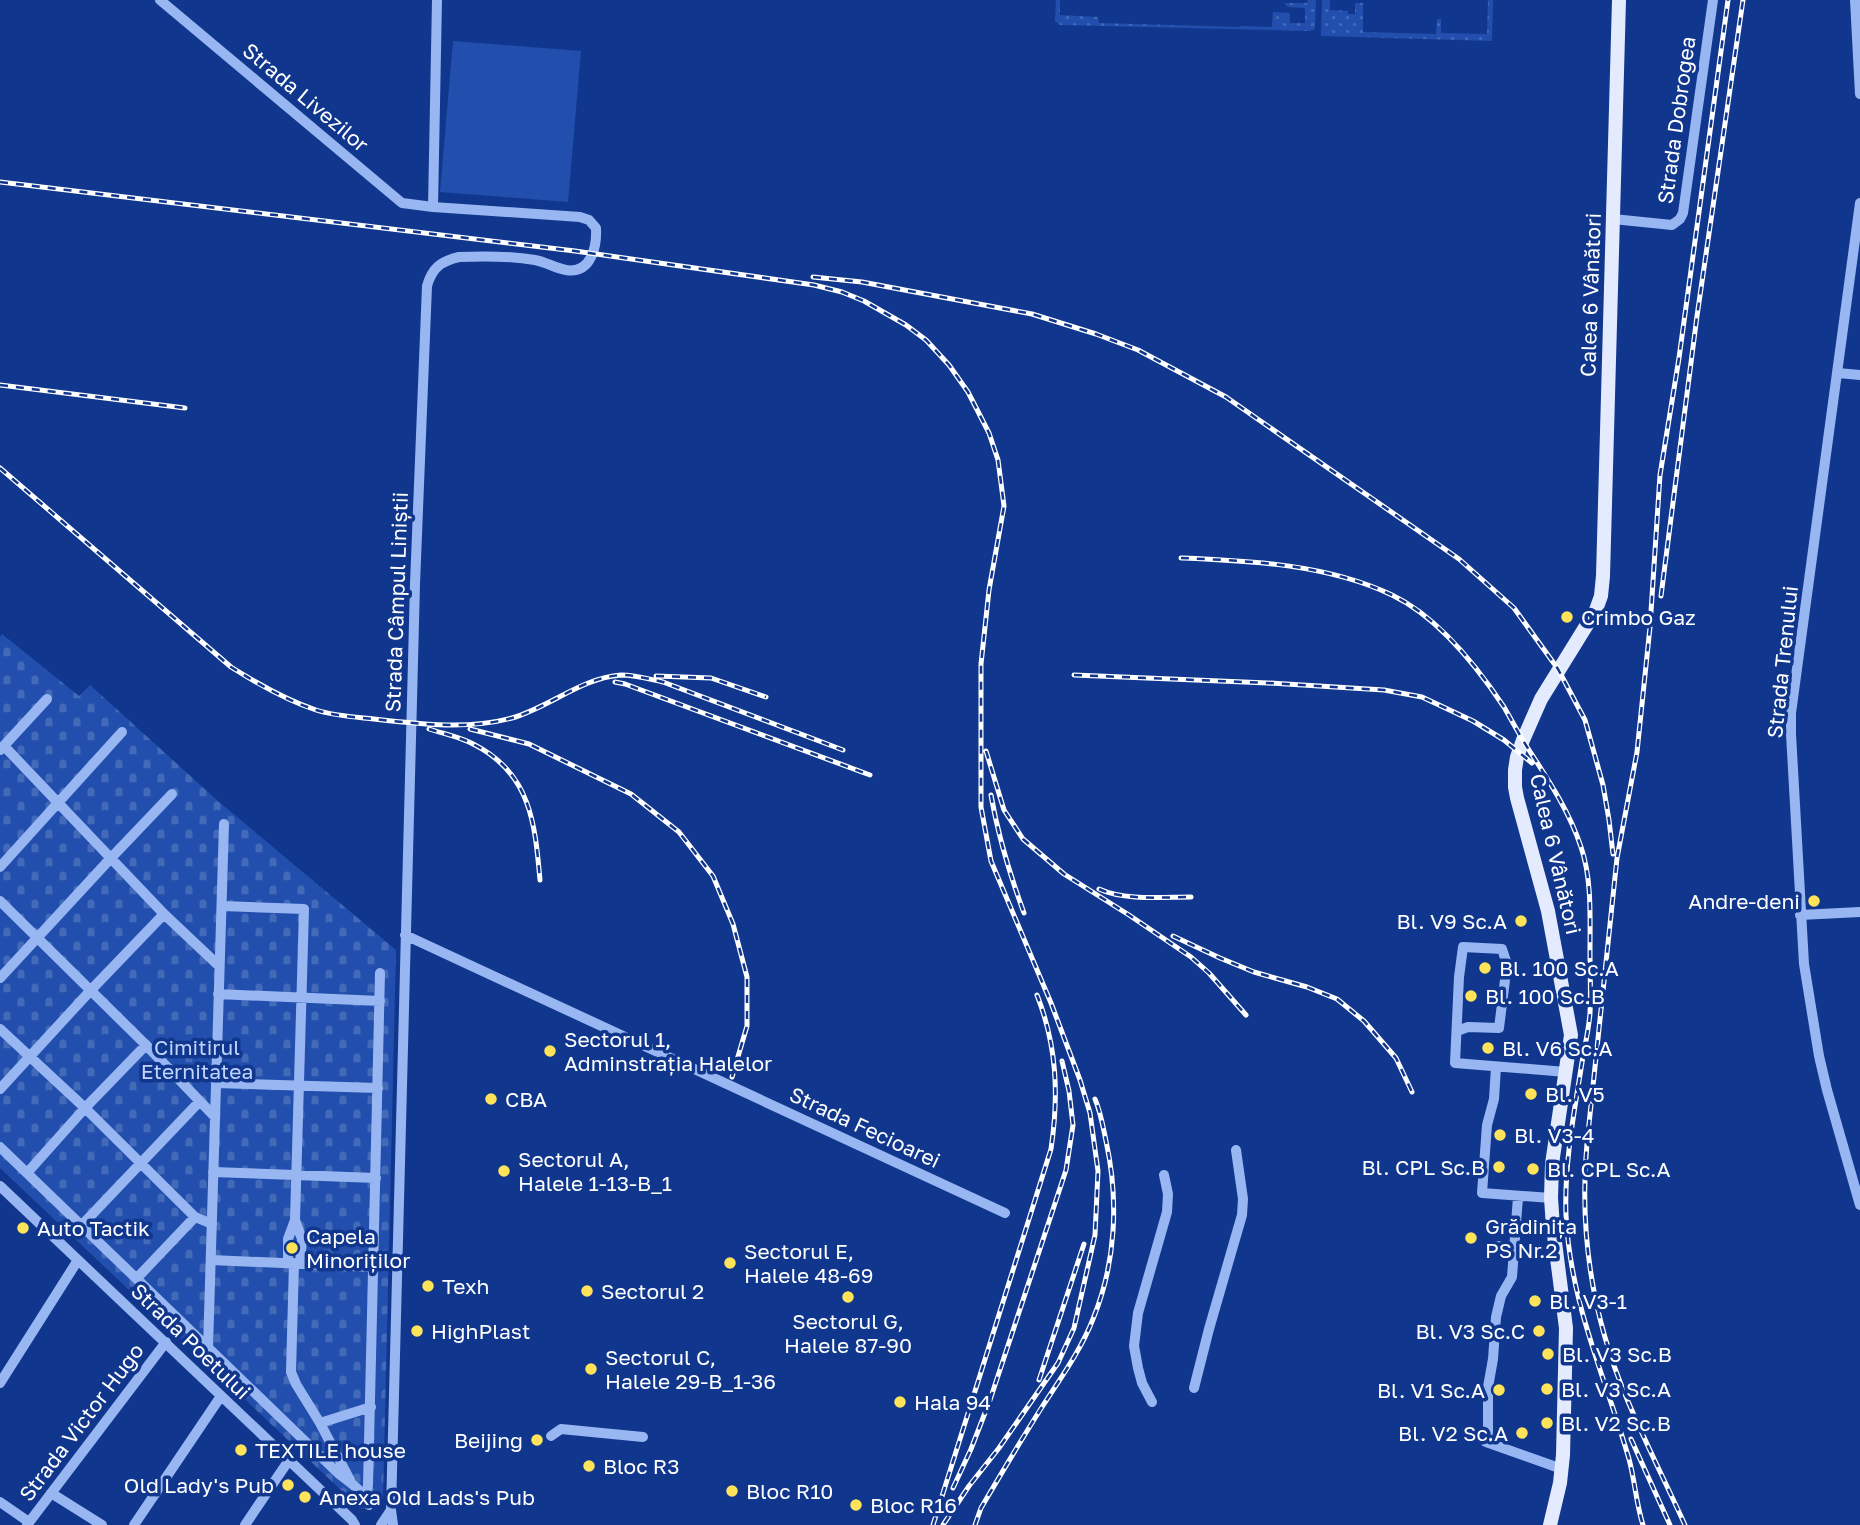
<svg xmlns="http://www.w3.org/2000/svg" width="1860" height="1525" viewBox="0 0 1860 1525" font-family="'Golos Text',sans-serif">
	<defs>
		<pattern id="grass-dots" width="8" height="8" patternUnits="userSpaceOnUse" patternTransform="scale(1.75)"><rect width="8" height="8" fill="#224fad"/><path d="M2 2h.1M6 6h.1" fill="none" stroke="#4369b9" stroke-width="1.8" stroke-linecap="round"/></pattern>
		<pattern id="cemetery-stones" width="16" height="16" patternUnits="userSpaceOnUse" patternTransform="scale(1.75)"><rect width="16" height="16" fill="#224fad"/><path d="M2 7V4a2 2 0 0 1 4 0v3zM10 15v-3a2 2 0 0 1 4 0v3z" fill="#4369b9"/></pattern>
	</defs>
	<rect width="100%" height="100%" fill="#10378d"/>
	<path fill="url(#grass-dots)" d="M1056,0H1060V15L1098,17L1099,23L1240,27L1241,26L1272,27L1273,12L1290,13V23H1305V8L1288,7L1284,3H1307L1308,0H1316L1315,27V29L1310,31L1060,25L1055,21Z
		M1322,0H1330V10L1348,11V14H1355V3H1363V32L1436,34L1437,19H1441V33L1487,34L1488,0H1493L1492,41L1321,36Z"/>
	<path fill="url(#cemetery-stones)" d="M2,634L79,696L90,685L218,801L396,950L383,1499L361,1509L0,1168V637Z"/>
	<path fill="#224fad" d="M453,41L581,51L568,202L440,192Z"/>
	<g fill="none" stroke-linecap="round" stroke-linejoin="round">
		<path stroke="#98b6f2" stroke-width="10" d="M160,0L402,203L433,207L580,217L589,220L596,228C597,247 591,274 566,270C555,268 546,262 535,260C511,256 483,256 459,257C441,261 432,268 427,286L415,584L391,1510L393,1525
			M1855,0L1860,94
			M1860,203L1791,713V734L1804,964L1819,1056L1827,1090L1860,1205
			M433,207L437,0
			M1613,219L1672,225L1680,219L1683,213L1713,0
			M1838,373L1860,375
			M4,746L164,914L218,965
			M0,750L47,699
			M0,867L122,732
			M0,901L146,1045L215,1117
			M222,906L304,909L295,1220L288,1239V1263
			M1800,915L1860,912
			M405,935L1005,1213
			M0,978L111,858L172,794
			M218,994L380,1001
			M0,1029L85,1108L195,1217L212,1224
			M1457,1031L1468,1027L1499,1028L1507,964L1502,949L1463,947L1459,977L1455,1063L1566,1072
			M1496,1067L1494,1099L1487,1125L1482,1193L1551,1198
			M216,1083L378,1088
			M0,1089L91,990L164,914
			M0,1147L339,1474C350,1482 364,1492 369,1505
			M213,1172L376,1178
			M27,1173L85,1108L146,1045
			M0,1186L352,1520L355,1525
			M1518,1197L1512,1277L1501,1296L1496,1317L1493,1359L1488,1387V1432L1486,1442L1562,1469
			M295,1220L302,1239L300,1264
			M81,1226L199,1102
			M1494,1246L1514,1247
			M211,1260L374,1267
			M294,1263L291,1372L296,1384L320,1423L350,1480
			M137,1278L195,1217
			M208,1348L224,824
			M0,1383L78,1260
			M1194,1388L1209,1329L1242,1215L1243,1199L1236,1150
			M1152,1402L1142,1383L1138,1368L1134,1346L1138,1313L1167,1212L1168,1194L1164,1175
			M320,1423L371,1407
			M551,1436L561,1429L643,1437
			M51,1493L102,1525
			M366,1498L368,1485L380,973
			M0,1502L29,1522
			M27,1525L166,1342
			M134,1525L221,1396
			M245,1525L289,1460
			M381,1525L391,1510"/>
		<path stroke="#e4ebff" stroke-width="14" d="M1550,1525L1560,1483L1563,1455L1566,1328L1553,1227L1551,1198L1552,1164L1571,1035L1548,911L1517,798L1515,787V770L1517,757L1523,740L1541,699L1596,610L1601,596L1603,576L1619,0"/>
		<defs>
			<path id="rail" d="M0,182L575,251L814,285L842,292L864,301L906,325L926,340L949,365L968,392L989,433L998,460L1004,506L989,590L981,664V807L991,861L1051,1003L1080,1080L1090,1113L1098,1171L1095,1235L1074,1328L1058,1363L999,1448L969,1486L943,1525
				M813,277L862,282L1032,314L1096,334L1138,350L1226,397L1459,559L1514,608L1558,669L1585,720L1603,785L1609,820L1613,854
				M0,385L185,408
				M0,468L231,667C258,684 286,700 316,710C335,716 355,717 374,719C419,724 468,730 512,718C550,707 581,678 621,675C635,675 649,679 663,682L843,750
				M1181,558C1251,561 1327,564 1392,595C1438,617 1476,665 1504,707C1512,721 1520,736 1529,750C1549,781 1569,811 1581,847C1592,879 1590,917 1590,951C1590,971 1591,992 1590,1013C1589,1027 1586,1041 1583,1056C1575,1108 1564,1162 1566,1215C1570,1303 1605,1376 1629,1459C1635,1481 1636,1503 1643,1525
				M1661,596L1697,316L1743,0
				M1074,675L1268,683L1384,690L1422,697L1473,721L1504,740L1532,763
				M656,676L711,678L766,697
				M615,682L625,684L870,775
				M429,729C444,734 461,737 475,745C531,774 535,824 540,880
				M470,729L529,744L631,794L679,832L713,876L733,924L747,977V1026L732,1077
				M986,751L1004,810L1023,839L1064,874L1129,915L1191,957L1209,973L1246,1015
				M991,795C998,835 1010,875 1024,913
				M1099,889C1125,901 1163,897 1191,897
				M1173,936L1220,958L1254,972L1307,987L1337,999L1364,1021L1396,1058L1412,1092
				M1039,1380L1084,1244
				M1631,1439L1670,1525
				M953,1488L971,1449L990,1400L1066,1170L1073,1125L1069,1091L1062,1061
				M933,1525L1051,1149C1059,1095 1057,1046 1037,995
				M975,1525L981,1508C1001,1474 1021,1440 1042,1407C1060,1379 1081,1350 1093,1319C1116,1263 1119,1200 1106,1141C1103,1127 1101,1113 1095,1099
				M1685,1525C1666,1483 1645,1442 1627,1399C1592,1317 1579,1232 1587,1143L1617,858L1637,752L1650,627L1660,475L1679,358L1728,0"/>
		</defs>
		<use href="#rail" stroke="#fff" stroke-width="5"/>
		<use href="#rail" stroke="#10378d" stroke-width="2.5" stroke-dasharray="8" stroke-linecap="butt"/>
	</g>
	<g fill="#ffe45a" stroke="#10378d" stroke-width="2.5">
		<circle cx="1567" cy="617" r="7"/>
		<circle cx="1814" cy="901" r="7"/>
		<circle cx="1521" cy="921" r="7"/>
		<circle cx="1485" cy="968" r="7"/>
		<circle cx="1471" cy="996" r="7"/>
		<circle cx="1488" cy="1048" r="7"/>
		<circle cx="550" cy="1051" r="7"/>
		<circle cx="1531" cy="1094" r="7"/>
		<circle cx="491" cy="1099" r="7"/>
		<circle cx="1500" cy="1135" r="7"/>
		<circle cx="1499" cy="1167" r="7"/>
		<circle cx="1533" cy="1169" r="7"/>
		<circle cx="504" cy="1171" r="7"/>
		<circle cx="23" cy="1228" r="7"/>
		<circle cx="1471" cy="1238" r="7"/>
		<circle cx="292" cy="1248" r="7"/>
		<circle cx="730" cy="1263" r="7"/>
		<circle cx="428" cy="1286" r="7"/>
		<circle cx="587" cy="1291" r="7"/>
		<circle cx="848" cy="1297" r="7"/>
		<circle cx="1535" cy="1301" r="7"/>
		<circle cx="417" cy="1331" r="7"/>
		<circle cx="1539" cy="1331" r="7"/>
		<circle cx="1548" cy="1354" r="7"/>
		<circle cx="591" cy="1369" r="7"/>
		<circle cx="1547" cy="1389" r="7"/>
		<circle cx="1499" cy="1390" r="7"/>
		<circle cx="900" cy="1402" r="7"/>
		<circle cx="1547" cy="1423" r="7"/>
		<circle cx="1522" cy="1433" r="7"/>
		<circle cx="537" cy="1440" r="7"/>
		<circle cx="241" cy="1450" r="7"/>
		<circle cx="589" cy="1466" r="7"/>
		<circle cx="288" cy="1485" r="7"/>
		<circle cx="732" cy="1491" r="7"/>
		<circle cx="305" cy="1497" r="7"/>
		<circle cx="856" cy="1505" r="7"/>
	</g>
	<g text-anchor="middle" dominant-baseline="central" stroke-width="7" stroke-linejoin="round" paint-order="stroke">
		<g font-size="21" fill="#fff" stroke="#10378d">
			<text transform="translate(306 97) rotate(40)">Strada Livezilor</text>
			<text transform="translate(1676 120) rotate(-82)">Strada Dobrogea</text>
			<text transform="translate(1590 295) rotate(-88)">Calea 6 Vânători</text>
			<text transform="translate(396 602) rotate(-88)">Strada Câmpul Liniștii</text>
			<text transform="translate(1782 662) rotate(-84)">Strada Trenului</text>
			<text transform="translate(1556 854) rotate(77)">Calea 6 Vânători</text>
			<text transform="translate(865 1127) rotate(25)">Strada Fecioarei</text>
			<text transform="translate(191 1341) rotate(44)">Strada Poetului</text>
			<text transform="translate(81 1422) rotate(-53)">Strada Victor Hugo</text>
		</g>
		<g font-size="21" fill="#fff" stroke="#10378d" text-anchor="start">
			<text x="1581" y="617">Crimbo Gaz</text>
			<text x="1800" y="901" text-anchor="end">Andre-deni</text>
			<text x="1507" y="921" text-anchor="end">Bl. V9 Sc.A</text>
			<text x="1499" y="968">Bl. 100 Sc.A</text>
			<text x="1485" y="996">Bl. 100 Sc.B</text>
			<text x="564" y="1039">Sectorul 1,<tspan x="564" dy="24">Adminstrația Halelor</tspan></text>
			<text x="1502" y="1048">Bl. V6 Sc.A</text>
			<text x="1545" y="1094">Bl. V5</text>
			<text x="505" y="1099">CBA</text>
			<text x="1514" y="1135">Bl. V3-4</text>
			<text x="518" y="1159">Sectorul A,<tspan x="518" dy="24">Halele 1-13-B_1</tspan></text>
			<text x="1485" y="1167" text-anchor="end">Bl. CPL Sc.B</text>
			<text x="1547" y="1169">Bl. CPL Sc.A</text>
			<text x="1485" y="1226">Grădinița<tspan x="1485" dy="24">PS Nr.2</tspan></text>
			<text x="37" y="1228">Auto Tactik</text>
			<text x="306" y="1236">Capela<tspan x="306" dy="24">Minoriților</tspan></text>
			<text x="744" y="1251">Sectorul E,<tspan x="744" dy="24">Halele 48-69</tspan></text>
			<text x="442" y="1286">Texh</text>
			<text x="601" y="1291">Sectorul 2</text>
			<text x="1549" y="1301">Bl. V3-1</text>
			<text x="848" y="1321" text-anchor="middle">Sectorul G,<tspan x="848" dy="24">Halele 87-90</tspan></text>
			<text x="431" y="1331">HighPlast</text>
			<text x="1525" y="1331" text-anchor="end">Bl. V3 Sc.C</text>
			<text x="1562" y="1354">Bl. V3 Sc.B</text>
			<text x="605" y="1357">Sectorul C,<tspan x="605" dy="24">Halele 29-B_1-36</tspan></text>
			<text x="1561" y="1389">Bl. V3 Sc.A</text>
			<text x="1485" y="1390" text-anchor="end">Bl. V1 Sc.A</text>
			<text x="914" y="1402">Hala 94</text>
			<text x="1561" y="1423">Bl. V2 Sc.B</text>
			<text x="1508" y="1433" text-anchor="end">Bl. V2 Sc.A</text>
			<text x="523" y="1440" text-anchor="end">Beijing</text>
			<text x="255" y="1450">TEXTILE house</text>
			<text x="603" y="1466">Bloc R3</text>
			<text x="274" y="1485" text-anchor="end">Old Lady's Pub</text>
			<text x="746" y="1491">Bloc R10</text>
			<text x="319" y="1497">Anexa Old Lads's Pub</text>
			<text x="870" y="1505">Bloc R16</text>
		</g>
		<g font-size="21" fill="#c0d4fd" stroke="#10378d">
			<text x="197" y="1047">Cimitirul<tspan x="197" dy="24">Eternitatea</tspan></text>
		</g>
	</g>
</svg>
